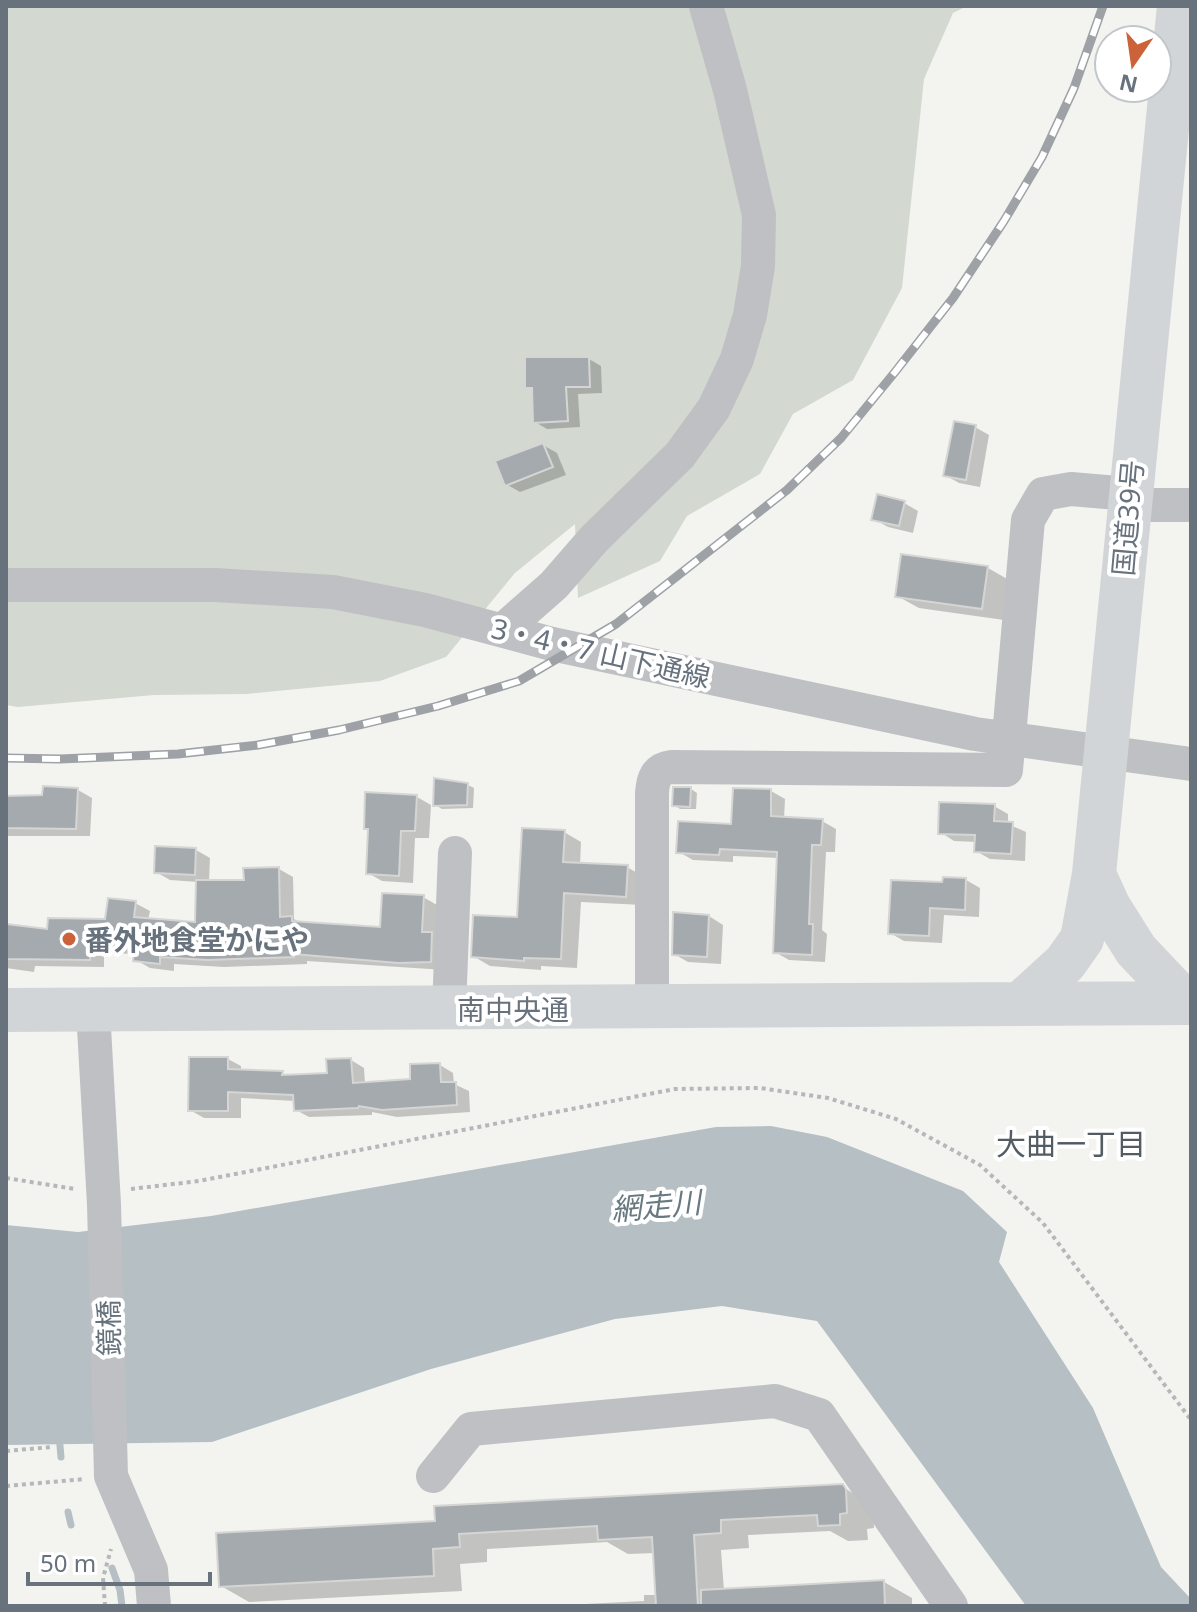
<svg xmlns="http://www.w3.org/2000/svg" width="1197" height="1612" viewBox="0 0 1197 1612" font-family="'Noto Sans','Noto Sans JP',sans-serif">
	<rect width="100%" height="100%" fill="#f3f4f0"/>
	<path fill="#d3d8d0" d="M6,6H967L953,13L924,79L902,288L853,380L793,414L760,474L687,516L660,561L578,598L575,524L515,573L446,657L380,681L247,694L154,695L18,707L6,705Z"/>
	<path fill="#b6bfc3" d="M771,1126L827,1137L963,1191L1007,1232L999,1262L1093,1408L1161,1567L1191,1599V1606H1026L817,1321L722,1306L615,1319L431,1369L212,1442L6,1445V1225L78,1232L211,1216L716,1127Z"/>
	<path fill="#0003" d="M589,359L601,366L602,393L578,394L580,427L547,429L535,422L534,390L527,387Z
		M975,427L989,435L980,487L959,483L945,475Z
		M543,445L557,453L566,475L520,492L506,484Z
		M904,503L918,511L913,533L888,527L874,519Z
		M988,568L1009,580L1004,620L919,608L897,596Z
		M468,785L474,788L473,808L442,809L435,805Z
		M691,789L697,793L696,809H680L674,805Z
		M78,790L92,798L90,836H6V798L44,797Z
		M771,791L785,799L784,819L822,821L836,829L835,852H826L822,930L827,934L825,962L789,960L775,952L779,858L733,856V862L693,860L679,852L733,826Z
		M417,797L431,805L429,838H415L413,883L382,881L368,873L370,830L366,828Z
		M994,806L1008,814V824L1026,832L1025,861L990,859L976,851L977,842L954,841L940,832Z
		M564,832L581,842L580,865L627,867L644,877L643,905L581,902L577,968L541,966V970L490,966L473,956L519,919Z
		M196,850L210,858L209,882H246L279,869L293,877L294,919L301,923L382,929L423,897L437,905L445,970L307,961V964L224,967L174,964V971L150,968L136,960V955L104,951V967L35,966L34,972L6,968V926L49,931L107,921L135,903L150,911L148,920L197,925L198,882L170,880L156,872Z
		M966,880L980,888L979,917L944,915L942,943L904,941L890,933L944,885Z
		M709,916L723,925L721,964L688,962L674,954Z
		M228,1059L241,1066V1071L282,1073L288,1076L329,1075L351,1060L364,1068L365,1084L412,1081L440,1065L453,1073L454,1084L469,1091L470,1112L397,1117L372,1112V1115L309,1117L296,1110L295,1101L241,1098V1118H204L190,1110Z
		M842,1486L873,1507L874,1528L867,1529L868,1540L848,1541L830,1531L748,1535L749,1548L721,1550L724,1591L884,1582L912,1598V1606H546L644,1601V1595H657L655,1553L628,1554L607,1542L487,1549V1562L460,1564L462,1591L249,1602L221,1586L437,1523Z"/>
	<g fill="none" stroke-linecap="round" stroke-linejoin="round">
		<path stroke="#b6bfc3" stroke-width="7" d="M59,1435L61,1457
			M68,1512L71,1525
			M112,1568L120,1590L122,1606"/>
	</g>
	<path fill="#a5aaaf" stroke="#d5d5d3" stroke-width="2" d="M525,357H589L590,387H566L568,421L533,423L532,388H525Z
		M954,421L976,425L966,480L943,476Z
		M543,443L553,467L505,486L495,461Z
		M877,494L905,501L899,526L871,520Z
		M901,554L988,566L982,609L895,597Z
		M434,778L468,783L467,805L433,806Z
		M43,786L78,788L76,829L6,828V796L42,795Z
		M673,787H691L690,807L672,806Z
		M733,788L771,789V816L823,819L821,845H812L809,924H813L812,955L773,953L777,852L720,849L719,855L676,853L678,821L731,824Z
		M365,792L417,795L415,831H401L399,876L366,874L368,829H364Z
		M939,802L995,804L994,821L1013,822L1011,854L974,852L975,835L938,834Z
		M522,828L565,830L563,862L628,865L626,897L564,893L561,959L524,958V961L471,957L473,915L517,917Z
		M155,846L196,848L195,875L154,873Z
		M279,867L280,917L292,916V921L380,927L382,893L424,895L422,932H432L431,962L398,963L294,954V957L208,960L160,957V964L133,961L134,950L90,944V960L6,959V924L47,929L48,918L105,919L108,898L136,901L134,917L195,922L196,880H244L243,868Z
		M943,877L966,878L965,910L930,908L929,936L888,934L891,880L942,882Z
		M673,912L709,915L707,957L672,955Z
		M189,1057H228V1069L283,1071L282,1075L327,1073L326,1059L351,1058L353,1083L410,1079V1064L440,1063L441,1082H456L457,1105L382,1110L359,1106L358,1108L294,1111L293,1095L228,1092V1111H188Z
		M843,1484L846,1489L847,1513L840,1514V1525L818,1526L817,1515L721,1520V1533L694,1535L698,1606H656L652,1537L598,1540L597,1526L459,1534L460,1547L433,1549L434,1576L219,1587L216,1533L435,1521L434,1506Z
		M884,1580L885,1606H701V1590Z"/>
	<g fill="none" stroke-linecap="round" stroke-linejoin="round">
		<path stroke="#b5b8ba" stroke-width="4" stroke-dasharray="4 4" stroke-linecap="butt" d="M6,1178L75,1189
			M131,1189L199,1181L675,1089L760,1088L828,1098L896,1119L980,1165L1043,1223L1191,1420
			M6,1451L52,1447
			M6,1486L85,1479
			M105,1606L103,1578L111,1549
			M113,1606L126,1605"/>
		<path stroke="#bec0c3" stroke-width="34" d="M1128,505H1191
			M6,585H215L333,592L425,610L552,644L975,734L1191,764
			M504,629L554,585L594,539L680,455L714,408L737,359L750,315L758,266L759,215L730,90L706,6
			M652,1008V793C653,779 656,769 671,767L1006,770L1028,520L1043,494L1071,489L1129,494
			M449,1009L455,853
			M93,1010L104,1204L111,1476L151,1570L154,1606
			M433,1476L471,1429L775,1401L819,1415L951,1606"/>
		<path stroke="#d2d5d8" stroke-width="44" d="M1094,874L1109,907L1136,950L1186,1003
			M1020,1004L1065,963L1082,939L1094,874L1179,6
			M6,1010L1191,1003"/>
		<defs>
			<path id="rail" d="M6,758L60,759L178,754L258,745L339,730L438,706L519,681L616,624L787,490L841,438L895,372L953,298L1004,221L1042,157L1074,88L1103,6"/>
		</defs>
		<use href="#rail" stroke="#9ea2a7" stroke-width="9"/>
		<use href="#rail" stroke="#fff" stroke-width="6" stroke-dasharray="18" stroke-linecap="butt"/>
	</g>
	<circle fill="#cb6239" stroke="#fff" stroke-width="3" cx="69" cy="939" r="8"/>
	<g text-anchor="middle" dominant-baseline="central" stroke-width="8" stroke-linejoin="round" paint-order="stroke">
		<g font-size="28" fill="#67727d" stroke="#fff">
			<text transform="translate(1127 518) rotate(-85)">国道39号</text>
			<text transform="translate(601 652) rotate(13)">3・4・7 山下通線</text>
			<text x="513" y="1009">南中央通</text>
			<text transform="translate(108 1328) rotate(-91)">鏡橋</text>
		</g>
		<g font-size="28" font-weight="bold" fill="#67727d" stroke="#fff" text-anchor="start">
			<text x="85" y="939">番外地食堂かにや</text>
		</g>
		<g font-size="30" fill="#535c63" stroke="#fff">
			<text x="1071" y="1143">大曲一丁目</text>
		</g>
		<g font-size="30" font-style="italic" fill="#687981" stroke="#fff">
			<text transform="translate(656 1205) rotate(-5)">網走川</text>
		</g>
	</g>
	<rect width="1197" height="1612" fill="none" stroke="#67727d" stroke-width="16"/>
	<g transform="translate(1133 64) rotate(193)"><circle r="38" fill="#ffffff" stroke="#c2c7cb" stroke-width="2"/>
	<path d="M0-6L14 30L0 20L-14 30Z" fill="#cb6239"/>
	<text y="-12" font-size="22" font-weight="bold" text-anchor="middle" fill="#67727d">N</text>
	</g>
	<path d="M28 1572v12h182v-12" fill="none" stroke="#67727d" stroke-width="4"/>
	<text x="40" y="1572" font-size="24" fill="#67727d" stroke="#ffffff" stroke-width="6" paint-order="stroke">50 m</text>
</svg>
